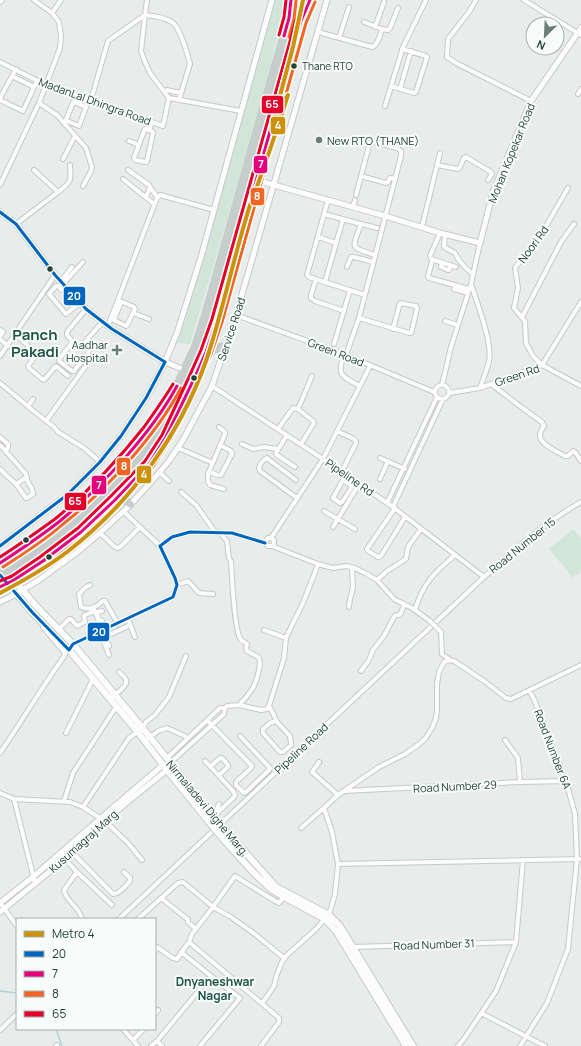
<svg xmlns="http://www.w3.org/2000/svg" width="581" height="1046" viewBox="0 0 581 1046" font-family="Manrope,sans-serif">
	<rect width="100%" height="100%" fill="#e8edeb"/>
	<path fill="#d1e6d8" d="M274,0H285L264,96L190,344L177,343L248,94Z
		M573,529L581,538V571L573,578L549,549Z"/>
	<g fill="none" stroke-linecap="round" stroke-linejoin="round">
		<path stroke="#a9d4db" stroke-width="1.5" d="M0,991L17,993
			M56,1029L62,1046"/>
		<defs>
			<path id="minor" d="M147,0L145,15L141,51L145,62L150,73L169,98
				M476,0L469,12L448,39L447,57L456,63L531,101
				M524,0L581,35
				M0,2L2,0
				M52,13L61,0
				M364,22L382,29
				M375,27L384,2
				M318,32L372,47C378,45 380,35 382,29L388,30L390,28L398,8
				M339,38L349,7
				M0,62L46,85L91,100L163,126L169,98
				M12,76L34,87
				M391,86L414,93L416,92L427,57L426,56L402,49
				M400,89L411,51
				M167,90L181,93
				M578,94L581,89
				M76,95L66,120L67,121L79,126L89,99
				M0,98L16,69
				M169,98L241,111
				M0,100L23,111L37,81
				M91,100L108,41L145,15C154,16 164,17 172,22C180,27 186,50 189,60L190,64L179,100
				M73,102L86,107
				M39,103L57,115L86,148L92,167L91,171L83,186
				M385,106L403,47L426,0
				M149,130L145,129L144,131L134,158L135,160L146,162L147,161L153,133V132L149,130L152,122
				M129,141L139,145
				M63,159L75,136
				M437,165L458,169L460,167L464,158L466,157L491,172L492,174L488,180
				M128,170L149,185L150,187L146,197
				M361,176L386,183L388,182L390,178L395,179
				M123,179L154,204
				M0,185L39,103L60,48L61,36L59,22L52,13L34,0
				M150,187L157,197
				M568,188L546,226L515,268L518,288L514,308L525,321L526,343L533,356L542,365L581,302
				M58,192C72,181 71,181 70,165
				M328,200L307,275L309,277L365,295
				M353,207L355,200
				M324,214L361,224
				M16,224L58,192L34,170
				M422,227L440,153
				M445,234L444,247L455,253C459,262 465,268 473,274
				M318,237L336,243
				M375,255C349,247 352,249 361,224L377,228
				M433,261L430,256C433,248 437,241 440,233
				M442,263L441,267L448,270H449L451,265
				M347,267L351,257H354L373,262
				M456,267L434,260L432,261L428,276L429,278L469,289
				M316,279L311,295V298L315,301L344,311
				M61,281L72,267
				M325,282L343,219
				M63,284L83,262
				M471,284C477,303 493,343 489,361C487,370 483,379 480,388
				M66,287L62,290L58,286H56L50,293L49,294L66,314L80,303
				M454,289L468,293
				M118,300L134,307L135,309L127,325L126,326L114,320L121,302
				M86,309L67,332V335L72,341L71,344L60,358L59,361L72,371H74L88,353L89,350L84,345V343L98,327L103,322
				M133,313L149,319
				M236,315L346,355L434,392
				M522,317L561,242L574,224
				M359,318L409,333H411L412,330L417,308L416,306L400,303L393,329
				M445,321L458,325
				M108,326L157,198L160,195L214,210
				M0,330L3,332L0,336
				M15,334L35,352L36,355L28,366L29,368L42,379L44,380L55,367L56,366L68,376
				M0,339L8,346
				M334,344L350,290
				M344,355C336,375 342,377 360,386
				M346,355L359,318L401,156V151L397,148L375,142L372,141L370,142L356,195
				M0,356L55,275
				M0,383L36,413L54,427L58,432L84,448L100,462
				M491,384L521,407L542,422L544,426C542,429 540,432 540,435C539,444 558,452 565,456H568L573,451L575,452L581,461
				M435 392a7 7 0 1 1 14 0a7 7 0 1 1-14 0Z
				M442,385L451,347L471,284L480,243
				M212,386L323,459L393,507L484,577
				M449,393L480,388L542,365L581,386
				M28,406L33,399
				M298,409L312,376
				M46,421L85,367
				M219,427L225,432V434L208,474V481L210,485L224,489
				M278,429L293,408L298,409L313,421L314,423L301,444
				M337,431L354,439L356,441V443L342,471
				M287,435L276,453L277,455L295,467
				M0,437L8,444V447L6,451
				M242,444L253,449L264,447L278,449
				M0,445L26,474C26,476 27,478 27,480C29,485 33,488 33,494L27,498H26L16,484L27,477
				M178,448L213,463
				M380,458L405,469
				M0,469L7,476L16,484
				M159,472L169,481
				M209,472L218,475H221L232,454L231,451L220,445
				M380,479L388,461
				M296,480L268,459L267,458C263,460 260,464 259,468L260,471L297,498
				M352,486L343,480L333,498L340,503L342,502L356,481
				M181,492L196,505L215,532
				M387,503L437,397
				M393,507L443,399
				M395,508L367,549L368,551L378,557L381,556L405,517
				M324,511L355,529
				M333,527L359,484
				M219,532L227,541L229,558L231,561C232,575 234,632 241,640C243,642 245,642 247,644L246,648L247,651C250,653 255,655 258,657C263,662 256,682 253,688C249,694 244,700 239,705L227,706L225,708
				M100,533L115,547L118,548L120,547L140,527
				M271,538L323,459L370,366
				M160,546L172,537L190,532L232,533L265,543
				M318,564L333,568L347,566L357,569L365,573L377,580L394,599L412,608L430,621
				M377,580L387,571L406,559L408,547L421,529
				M90,585L86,587L79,594L81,607C90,611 96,607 103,601H105L118,624
				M177,585L188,581L199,593L213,594
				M349,607C349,600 352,594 353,587C353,581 352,574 352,568
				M94,609L109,646
				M415,610C423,583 434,573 455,555
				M102,611L98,612L97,614L99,620L102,621L106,629
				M128,619L135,637
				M59,629L69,619H71L77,626L85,622L84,616L85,615L95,611
				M264,630L286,638
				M100,632L109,655
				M441,632L442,654L450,660
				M105,637L130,625
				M69,650L73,644L173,597L177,585L175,578L160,546L123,511
				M361,671L369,660L373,650L384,636L394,617L396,615H399L401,613L404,605
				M113,696C117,693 128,686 126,680C126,678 121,674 119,672
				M239,705L261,710L267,709L270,703L284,658L286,638L292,625L303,603L314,575L318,564L272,546H268L266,544L265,542L268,538H271L274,540V544L272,546
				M269,706L274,715L276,721L290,736L291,743V745L283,752H280L263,733V729L270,723L276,721
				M207,720L252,766L251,768L236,782V785L244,793L246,792L269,770L270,768L240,736
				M66,733L93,679
				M505,740L518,758L520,782
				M145,741L158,731L167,728L185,736
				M0,753C22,721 42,687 65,655V653L43,627
				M167,758L220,708H225L224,714L170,763
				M205,761L233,791L235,795L234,797L213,817
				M319,762L312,772L338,795
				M211,766L220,758H222L228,765V767L219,775
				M345,791L520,782L566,781
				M0,793L14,799L70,802L83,807L106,822L128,843L142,860
				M14,799L35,883
				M64,801L73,773L116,707
				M83,807L129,738L143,728L146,722L155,715L169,697L186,656
				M218,812L217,809L219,804
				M301,828L324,808
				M67,847L113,894C120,894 125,886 130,881V878L124,872
				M60,854L77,872L112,905
				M338,864L581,859
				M77,872L64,890C66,902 80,907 82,919
				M161,898L186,918L188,919V922L196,929
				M0,903L17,926
				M119,919L484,577C515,549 544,523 581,502
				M138,919L178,883L183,882L213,907L231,917L256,935L284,958
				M189,942L279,1018V1022L261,1046
				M353,947L516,942
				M155,951L157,947L173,958L177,959L189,942L192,934L213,907L235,876L275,901L279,903L284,897
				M262,1003L268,995L274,986L277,974L282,962L287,955L316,929L325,919L329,915L335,894L338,864L332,832L324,808L338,795L379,767L405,754L418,745L425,739L432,728L436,718L437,710V684L439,672L444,662L450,660L454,661L484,681L506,698L511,699L581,665
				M481,1013L545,1046
				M155,1014L158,1010
				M123,1029L138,1046
				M0,1030L17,1014
				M133,1040L144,1029
				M157,1041L162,1046
				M56,1046L57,1045
				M151,1046L157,1041L211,976L181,952
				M200,1046L240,998L211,976
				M458,1046L464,1039L496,991L516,942L523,860
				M520,1046L547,1003L568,949L577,859L575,814L566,781L534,699L529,690"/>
			<path id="tertiary" d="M256,180L385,216L440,233L480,243L493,192L531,101L581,28
				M0,212L16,224L55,275L77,300L86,309L112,329L165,362L185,370
				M0,546L67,495L100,462L121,436L146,398L165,362L177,333L201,257L272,0
				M0,602L16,594L39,580L76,553L100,533L127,508L152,481L169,461L183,440L212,386L236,315L327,0
				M0,903L33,877L108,812L163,765
				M0,912L54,868L126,803L167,770"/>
			<path id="secondary" d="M0,575L32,612L69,650L137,731L167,770L209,822
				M12,578L37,607L73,644L150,737L214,818
				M229,834L276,887L329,915L340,926L413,1046
				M224,840L254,873L272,890L284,897L325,919L336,931L406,1046"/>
			<path id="trunk" d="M206,352L225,346
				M138,454L154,430L171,399L195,348L205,317L294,0
				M144,459L181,404L206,352L217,320L301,21L305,0
				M120,495L130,504
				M0,563C22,548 44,533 65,516C97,490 131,453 155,420
				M0,587L14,580L43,561L81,532L115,500L149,464L166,437L171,427"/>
		</defs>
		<use href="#minor" stroke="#c5cac8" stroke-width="6"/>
		<use href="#tertiary" stroke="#c5cac8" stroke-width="7"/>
		<use href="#secondary" stroke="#c3cbc8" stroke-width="8"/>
		<use href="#trunk" stroke="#c3ccc9" stroke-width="9"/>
		<use href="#minor" stroke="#fcfcfc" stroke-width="4"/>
		<use href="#tertiary" stroke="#fcfcfc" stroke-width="5"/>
		<use href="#secondary" stroke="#fcfcfc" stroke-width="6"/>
		<use href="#trunk" stroke="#c6cecc" stroke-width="7"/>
		<defs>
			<path id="minor-bridge" d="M430,621L441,632"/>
			<path id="secondary-bridge" d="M214,818L229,834
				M209,822L224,840"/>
			<path id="trunk-bridge" d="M0,571C24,555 48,539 70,521C95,501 116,477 138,454
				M0,580L5,577C30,561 55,545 77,526C101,505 122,482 144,459"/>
		</defs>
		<use href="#minor-bridge" stroke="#c5cac8" stroke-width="6" stroke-linecap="butt"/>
		<use href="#secondary-bridge" stroke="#c3cbc8" stroke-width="8" stroke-linecap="butt"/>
		<use href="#trunk-bridge" stroke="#c3ccc9" stroke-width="9" stroke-linecap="butt"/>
		<use href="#minor-bridge" stroke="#fcfcfc" stroke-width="4"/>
		<use href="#secondary-bridge" stroke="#fcfcfc" stroke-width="6"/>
		<use href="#trunk-bridge" stroke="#c6cecc" stroke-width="7"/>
		<defs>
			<path id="bus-1" d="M0,212L16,224L55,275L86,309L112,329L165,362
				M0,546L67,495L100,462L121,436L146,398L165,362
				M160,546L172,537L190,532L232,533L265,543
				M0,575L32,612L69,650L73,644L173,597L177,585L175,578L160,546"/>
			<path id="bus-2" d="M284,36L289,18L291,0
				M0,563C20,550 41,536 60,521C102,486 151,434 177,386
				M0,587L14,580L43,561L81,532L115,500L149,464L166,437L194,379L206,352L217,320L301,21L310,0"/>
			<path id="bus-3" d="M289,37L294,19L296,1
				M3,567C23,554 44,541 62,525C106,490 155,437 181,388
				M2,591L17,584L46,565L84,536L119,503L153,467L171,439L199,381L211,354L222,322L306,23L315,2"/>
			<path id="bus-4" d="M279,35L284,17L286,0
				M0,557C19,545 37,532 55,519C88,492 118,460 144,427C154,413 164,399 173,384
				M0,581L12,576L40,557L78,528L111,496L145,461L162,435L189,377L201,350L212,319L296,20L305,0"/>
		</defs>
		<use href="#bus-1" stroke="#f7fbf9" stroke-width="6"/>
		<use href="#bus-2" stroke="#f7fbf9" stroke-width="6"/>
		<use href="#bus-3" stroke="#f7fbf9" stroke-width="6"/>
		<use href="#bus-4" stroke="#f7fbf9" stroke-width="6"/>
		<use href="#bus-1" stroke="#0065bd" stroke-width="3"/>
		<use href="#bus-2" stroke="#e5007d" stroke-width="3"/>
		<use href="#bus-3" stroke="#f26522" stroke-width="3"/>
		<use href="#bus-4" stroke="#e4002b" stroke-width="3"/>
		<defs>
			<path id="metro-1" d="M0,593C23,581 46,568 67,552C130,503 179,437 206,361C222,314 232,264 247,215C250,203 256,191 260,178C270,151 279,123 288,95L273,122L293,47L303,0"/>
		</defs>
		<use href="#metro-1" stroke="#f7fbf9" stroke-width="7"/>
		<use href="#metro-1" stroke="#cd920c" stroke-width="4"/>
	</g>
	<g fill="#24423a" stroke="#f7fbf9" stroke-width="1.5">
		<circle cx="294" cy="66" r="3.5"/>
		<circle cx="50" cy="269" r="3.5"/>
		<circle cx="194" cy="378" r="3.5"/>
		<circle cx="26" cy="540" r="3.5"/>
		<circle cx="49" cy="557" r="3.5"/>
	</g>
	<g fill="#697e78" stroke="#f7fbf9" stroke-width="1.5">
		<circle cx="319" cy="140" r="4"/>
		<path d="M115 344h4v4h4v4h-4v4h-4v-4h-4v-4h4z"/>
	</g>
	<g text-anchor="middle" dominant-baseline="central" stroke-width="4" stroke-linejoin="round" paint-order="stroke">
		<g font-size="10" fill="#24423a" stroke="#f7fbf9" text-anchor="start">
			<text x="302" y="66">Thane RTO</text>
		</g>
		<g font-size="11" fill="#24423a" stroke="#f7fbf9">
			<text transform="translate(95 101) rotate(20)">MadanLal Dhingra Road</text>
			<text transform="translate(511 153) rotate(-68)">Mohan Kopekar Road</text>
			<text transform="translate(533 244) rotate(-54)">Noori Rd</text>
			<text transform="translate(231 329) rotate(-72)">Service Road</text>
			<text transform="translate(336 352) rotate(21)">Green Road</text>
			<text transform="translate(517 375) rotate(-19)">Green Rd</text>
			<text transform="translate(350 477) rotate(35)">Pipeline Rd</text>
			<text transform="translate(522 545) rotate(-39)">Road Number 15</text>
			<text transform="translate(301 748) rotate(-43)">Pipeline Road</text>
			<text transform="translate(553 749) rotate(69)">Road Number 6A</text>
			<text transform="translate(455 786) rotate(-3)">Road Number 29</text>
			<text transform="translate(208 808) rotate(50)">Nirmaladevi Dighe Marg,</text>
			<text transform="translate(83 841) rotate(-42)">Kusumagraj Marg</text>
			<text transform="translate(434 944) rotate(-2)">Road Number 31</text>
		</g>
		<g font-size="11" fill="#24423a" stroke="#f7fbf9" text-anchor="start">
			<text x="327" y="140">New RTO (THANE)</text>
			<text x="108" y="344" text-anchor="end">Aadhar<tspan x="108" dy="13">Hospital</tspan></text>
		</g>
		<g font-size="12" font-weight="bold" fill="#1f5548" stroke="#f7fbf9">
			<text x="215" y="981">Dnyaneshwar<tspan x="215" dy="14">Nagar</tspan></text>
		</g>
		<g font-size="15" font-weight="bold" fill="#1f5548" stroke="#f7fbf9">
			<text x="35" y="334">Panch<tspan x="35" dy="17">Pakadi</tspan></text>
		</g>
	</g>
	<g stroke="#f7fbf9" stroke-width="1.5">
		<rect x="261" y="95" width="23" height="19" rx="4" fill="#e4002b"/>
		<rect x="270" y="116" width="16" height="19" rx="4" fill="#cd920c"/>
		<rect x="253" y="155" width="15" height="19" rx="4" fill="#e5007d"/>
		<rect x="250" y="187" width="15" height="19" rx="4" fill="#f26522"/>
		<rect x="63" y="286" width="23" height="20" rx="4" fill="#0065bd"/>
		<rect x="116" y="457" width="15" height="19" rx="4" fill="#f26522"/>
		<rect x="136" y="465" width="16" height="19" rx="4" fill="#cd920c"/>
		<rect x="91" y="475" width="16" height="20" rx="4" fill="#e5007d"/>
		<rect x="64" y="492" width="23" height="19" rx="4" fill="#e4002b"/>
		<rect x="87" y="622" width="23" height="20" rx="4" fill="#0065bd"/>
	</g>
	<g font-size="11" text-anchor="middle" font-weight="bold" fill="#fff">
		<text x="272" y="108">65</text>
		<text x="278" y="129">4</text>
		<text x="261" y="168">7</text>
		<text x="257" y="200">8</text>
		<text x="74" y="300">20</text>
		<text x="124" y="470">8</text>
		<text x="144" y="478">4</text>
		<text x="99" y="489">7</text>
		<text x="75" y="505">65</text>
		<text x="99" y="636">20</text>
	</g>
	<rect x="16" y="918" width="140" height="112" fill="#f7fbf9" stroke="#a3b1ad"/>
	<rect x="24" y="931" width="20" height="6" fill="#cd920c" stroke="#a3b1ad"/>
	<text x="52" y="938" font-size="12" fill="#24423a">Metro 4</text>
	<rect x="24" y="951" width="20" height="6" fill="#0065bd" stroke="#a3b1ad"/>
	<text x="52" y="958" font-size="12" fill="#24423a">20</text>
	<rect x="24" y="971" width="20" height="6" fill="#e5007d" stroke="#a3b1ad"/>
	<text x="52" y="978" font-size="12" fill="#24423a">7</text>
	<rect x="24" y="991" width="20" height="6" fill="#f26522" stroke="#a3b1ad"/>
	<text x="52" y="998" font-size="12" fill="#24423a">8</text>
	<rect x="24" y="1011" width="20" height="6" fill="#e4002b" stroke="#a3b1ad"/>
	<text x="52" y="1018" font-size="12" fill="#24423a">65</text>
	<g transform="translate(545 36) rotate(204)"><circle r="19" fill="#f7fbf9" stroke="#a3b1ad"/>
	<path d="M0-3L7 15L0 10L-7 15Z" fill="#697e78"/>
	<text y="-6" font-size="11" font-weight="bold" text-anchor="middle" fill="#24423a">N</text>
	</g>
</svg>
